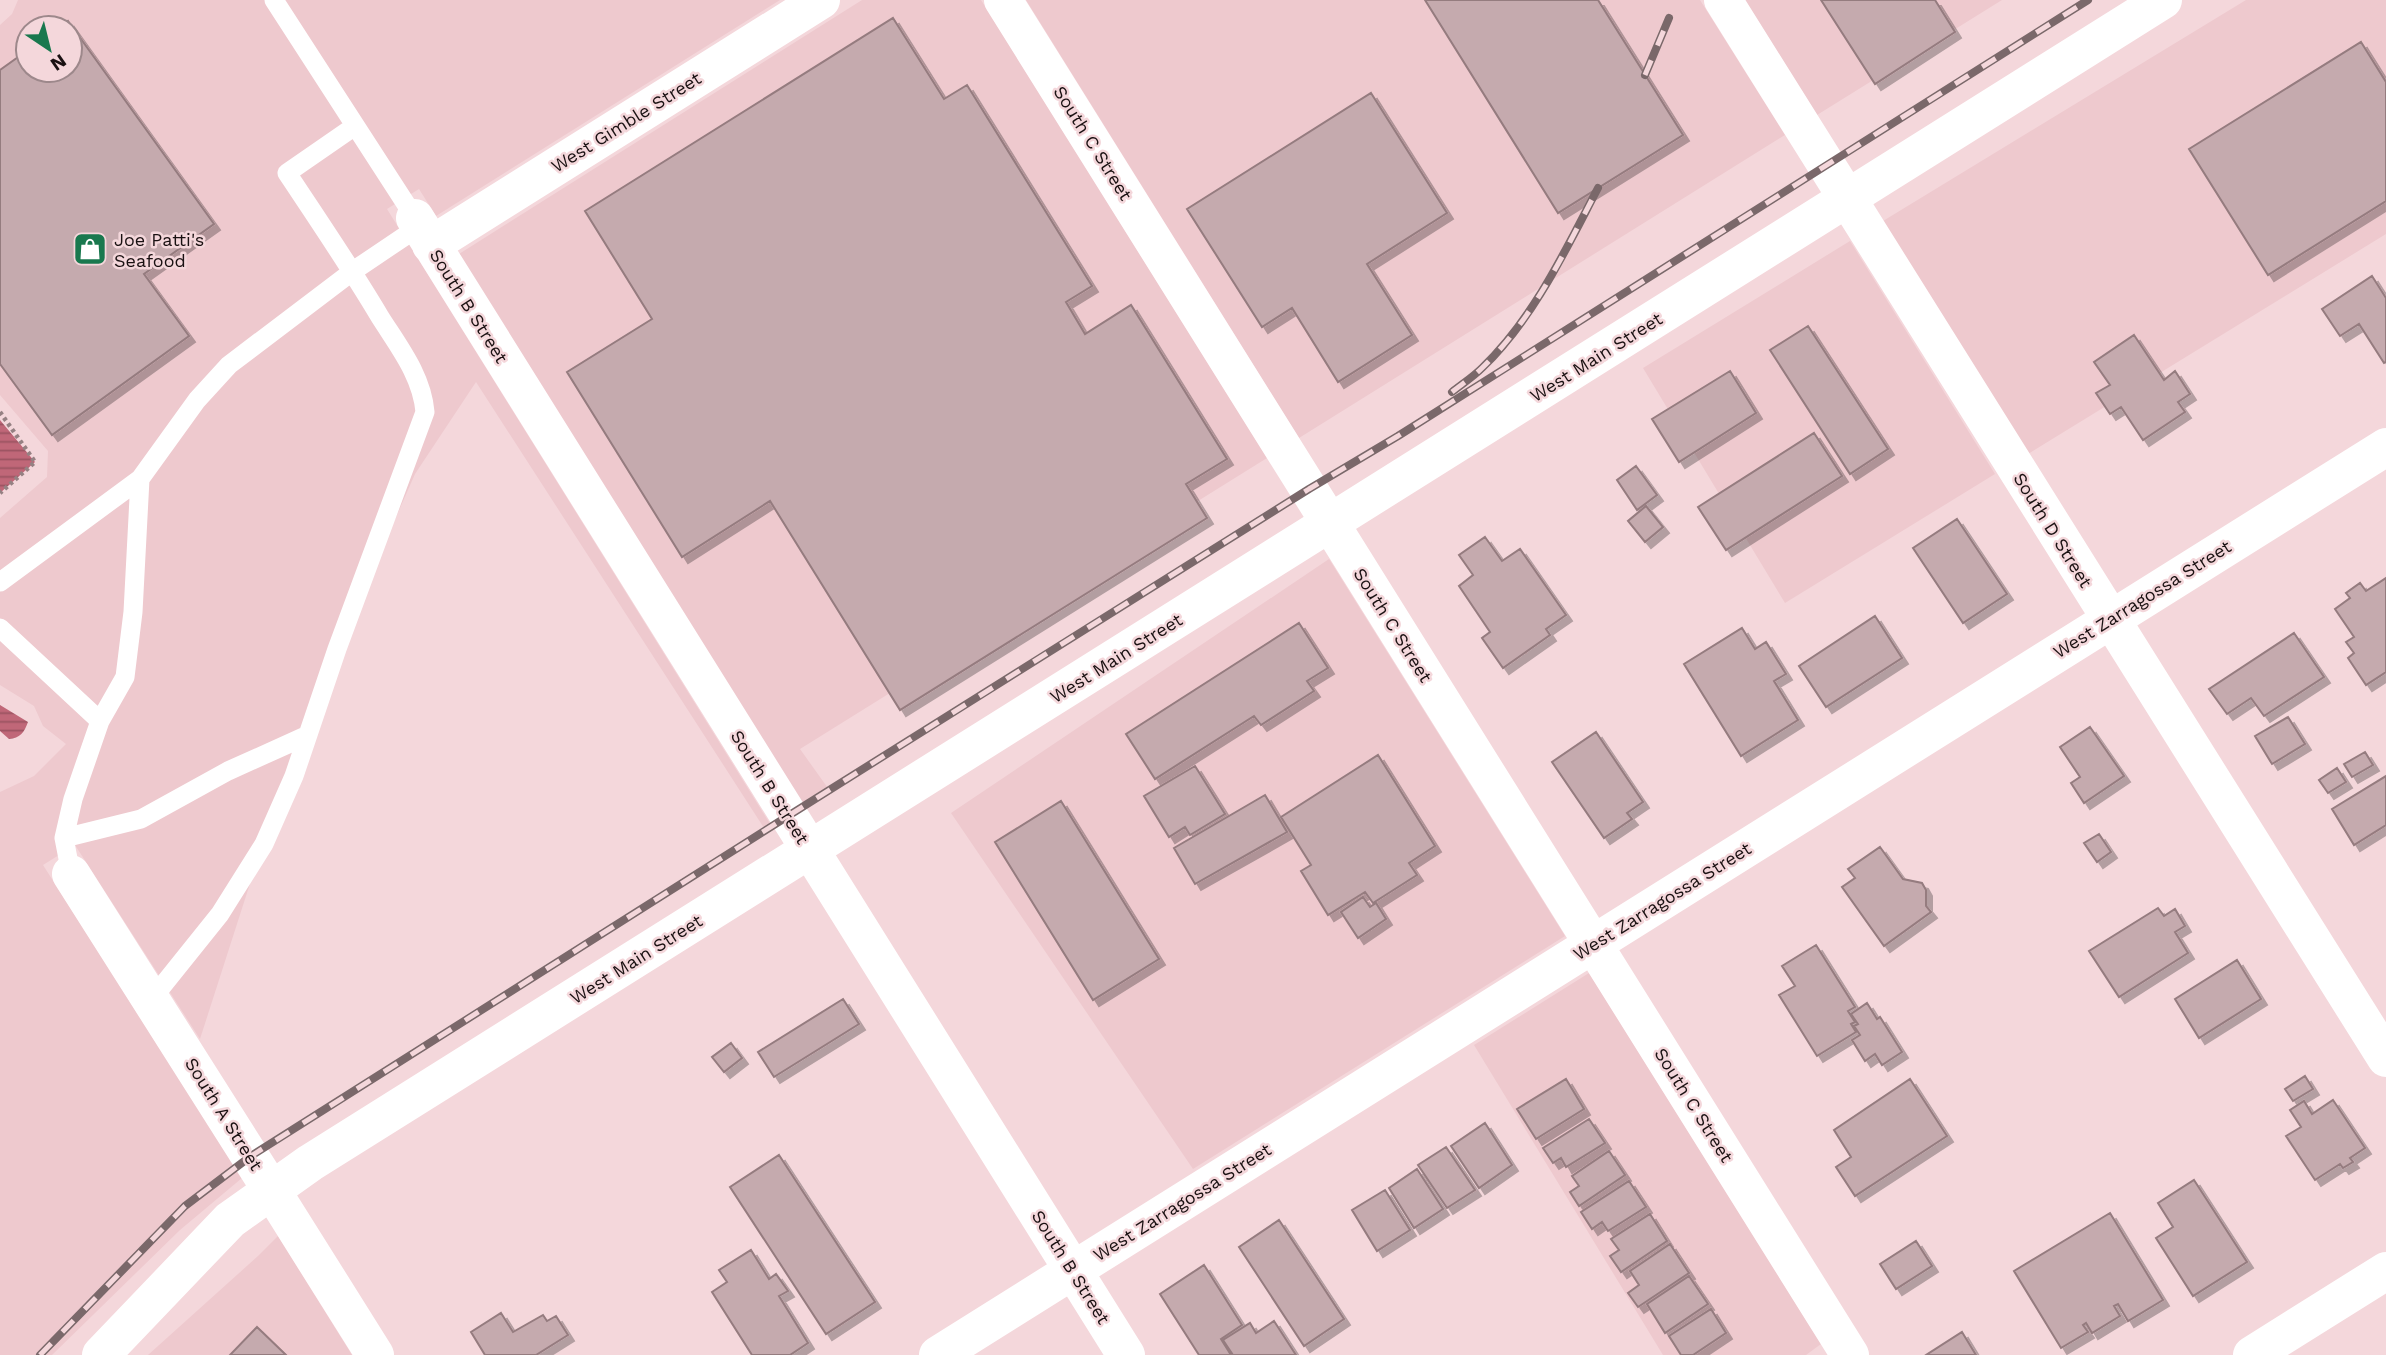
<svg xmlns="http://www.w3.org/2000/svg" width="2386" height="1355" viewBox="0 0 2386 1355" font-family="'Work Sans',sans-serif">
	<defs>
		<pattern id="water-rules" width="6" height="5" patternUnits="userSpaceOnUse" patternTransform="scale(1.75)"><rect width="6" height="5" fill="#c06778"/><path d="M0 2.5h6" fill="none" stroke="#9b5361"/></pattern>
		<filter id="shadow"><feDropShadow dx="6" dy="6" stdDeviation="0" flood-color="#0004"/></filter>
	</defs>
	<rect width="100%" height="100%" fill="#f4d7db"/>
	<path fill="#eec9ce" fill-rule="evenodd" d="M18,0H780L436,216L419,189L387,209L772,827L766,831L476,382L415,474L362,594L255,868L200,1039L75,845L43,865L242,1178L180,1230L52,1355H0V792L34,776L66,744L43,726L34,706L0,685V518L47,477L48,451L0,395V25L12,14ZM28,28H70V70H28Z
		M862,0H981L1267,458L800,749L830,791L804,807L459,254Z
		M1026,0H1700L1785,135L1299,438Z
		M1745,0H2002L1817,115Z
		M2246,0H2386V234L2028,454L1883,221Z
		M1850,241L1995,474L1785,603L1643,368Z
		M1329,559L1565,936L1193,1169L951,813Z
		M1589,973L1821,1344L1806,1355H1663L1474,1045Z
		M278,1236L352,1355H148L258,1256Z"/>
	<path fill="url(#water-rules)" d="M0,420L35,462L0,493Z
		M0,705L28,722C24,733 20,738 9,739L0,731Z"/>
	<path fill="#c5aaae" stroke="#957b7f" stroke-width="2" filter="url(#shadow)" d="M1425,0H1598L1683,135L1558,213Z
		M1821,0H1935L1955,32L1875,84Z
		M893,18L944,99L967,85L1092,286L1066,302L1085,334L1131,305L1227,459L1186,484L1207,518L900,710L770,501L682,557L567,372L652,319L585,211Z
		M68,21L214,224L144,274L189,336L52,435L0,364V70L28,50V70H70V28H58Z
		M2361,42L2386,82V201L2268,275L2189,149Z
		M1371,93L1447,213L1367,264L1412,335L1338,382L1292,308L1262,327L1187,209Z
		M2372,276L2386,298V362L2384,363L2359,324L2340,336L2322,309Z
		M1808,326L1888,449L1850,474L1770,350Z
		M2134,335L2164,380L2175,371L2190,394L2178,402L2185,412L2143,440L2121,407L2110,414L2096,393L2110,385L2094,362Z
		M1730,371L1756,413L1679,462L1652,419Z
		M1814,433L1842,476L1726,550L1698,507Z
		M1636,466L1657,495L1637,510L1617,480Z
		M1646,506L1663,527L1645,542L1628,521Z
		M1957,519L2007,594L1963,623L1913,548Z
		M1485,537L1502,561L1520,549L1566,615L1546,629L1550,635L1503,668L1482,638L1490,632L1459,586L1473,575L1459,555Z
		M2386,578V672L2366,685L2348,658L2354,653L2346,642L2354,637L2335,609L2350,598L2346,593L2360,583L2366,591Z
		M1875,616L1902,658L1826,707L1799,666Z
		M1299,623L1328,668L1307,681L1314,691L1261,725L1254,716L1155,779L1126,734Z
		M1742,628L1755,649L1766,642L1786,674L1774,681L1798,720L1741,756L1684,664Z
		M2294,633L2324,677L2264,716L2251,698L2227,714L2209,689Z
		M2288,717L2305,744L2272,764L2255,736Z
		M2090,727L2124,776L2084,803L2071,783L2080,777L2060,747Z
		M1596,732L1643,802L1627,813L1632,819L1604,838L1552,762Z
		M2365,752L2373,765L2352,777L2344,764Z
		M1378,755L1435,846L1409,863L1417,875L1373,903L1365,892L1328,915L1301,871L1311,865L1281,817Z
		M1195,766L1225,814L1190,835L1185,827L1169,837L1144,796Z
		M2337,768L2346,782L2328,793L2319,780Z
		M2386,776V825L2354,845L2332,809Z
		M1265,795L1287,832L1195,884L1174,848Z
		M1061,801L1159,959L1093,1000L995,842Z
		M2099,834L2111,852L2097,862L2084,843Z
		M1880,847L1903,879L1922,883L1926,890V906L1931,912L1884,946L1842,887L1855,878L1848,869Z
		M1363,897L1370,907L1376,903L1386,919L1358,938L1341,912Z
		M2158,908L2164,916L2175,909L2185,926L2175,932L2188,953L2119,997L2089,951Z
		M1816,945L1855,1007L1848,1011L1855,1022L1851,1024L1856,1032L1817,1056L1779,995L1795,986L1782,966Z
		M2237,960L2261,999L2199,1038L2175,999Z
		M843,999L859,1024L774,1077L758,1052Z
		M1867,1003L1877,1019L1880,1017L1902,1052L1882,1065L1875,1054L1865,1061L1852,1040L1860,1035L1854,1026L1858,1024L1851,1014Z
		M731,1043L742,1058L724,1072L712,1057Z
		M2305,1076L2313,1089L2293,1101L2285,1089Z
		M1566,1079L1584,1109L1536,1139L1517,1109Z
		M1910,1079L1947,1136L1855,1196L1836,1167L1851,1157L1834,1130Z
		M2333,1100L2365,1148L2350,1158L2353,1162L2343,1168L2340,1164L2315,1180L2286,1136L2301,1127L2290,1110L2304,1101L2312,1114Z
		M1589,1119L1605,1143L1566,1167L1561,1158L1553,1163L1543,1148Z
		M1485,1123L1512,1165L1479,1188L1451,1146Z
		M1446,1147L1475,1190L1447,1208L1418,1165Z
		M1609,1151L1625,1175L1579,1206L1570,1192L1579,1186L1572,1176Z
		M779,1155L875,1302L826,1334L730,1187Z
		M1417,1169L1443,1209L1414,1228L1389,1188Z
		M2194,1180L2247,1262L2193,1296L2156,1238L2173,1227L2158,1203Z
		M1629,1181L1646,1207L1608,1231L1602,1222L1592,1229L1581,1212Z
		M1385,1190L1410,1230L1377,1251L1352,1210Z
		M2110,1213L2163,1300L2128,1321L2118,1304L2114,1306L2120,1316L2092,1333L2086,1323L2083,1325L2088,1332L2061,1348L2014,1271Z
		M1650,1214L1667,1241L1621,1272L1610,1256L1619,1250L1611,1239Z
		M1279,1220L1344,1319L1304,1346L1239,1247Z
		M1916,1241L1932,1266L1896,1289L1880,1264Z
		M1670,1244L1689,1273L1638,1307L1628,1293L1639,1285L1630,1271Z
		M751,1250L769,1279L776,1274L788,1291L779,1296L808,1343L790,1355H752L712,1292L727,1282L719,1270Z
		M1204,1265L1242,1325L1221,1339L1231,1355H1199L1160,1294Z
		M1689,1276L1708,1304L1665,1333L1647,1304Z
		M1711,1309L1726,1333L1693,1355H1681L1669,1336Z
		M501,1313L513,1332L543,1315L547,1321L556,1316L568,1335L536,1355H485L471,1332Z
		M1274,1321L1296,1355H1233L1223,1340L1250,1323L1256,1333Z
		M257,1327L286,1355H230Z
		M1962,1332L1976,1355H1926Z"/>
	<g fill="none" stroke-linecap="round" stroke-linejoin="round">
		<path stroke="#958183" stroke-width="4.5" stroke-dasharray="3.5 3.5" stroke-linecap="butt" d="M0,412L35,462L0,493"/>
		<path stroke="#fff" stroke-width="19" d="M274,0L415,218
			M0,582L140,479
			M0,628L100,721
			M64,838L141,819L228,771L308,735
			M71,874L64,838L73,799L100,721L125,677L133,612L140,479L197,400L229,365L353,271L420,226
			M151,1000L220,914L264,844L294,776L337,649L425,412C422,376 399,347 380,317C351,268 319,221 287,173L355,126"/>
		<path stroke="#fff" stroke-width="38" d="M1003,0L1850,1355
			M415,218L1126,1355
			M431,245L821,0
			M71,874L272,1191
			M938,1355L2386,447"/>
		<path stroke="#fff" stroke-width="38" d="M1723,0L2386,1058
			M272,1191L375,1355
			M2252,1355L2386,1271"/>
		<path stroke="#fff" stroke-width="38" d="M101,1355L230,1220L310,1163L2163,0"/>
		<defs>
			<path id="rail" d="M1645,75L1669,18
				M1452,392C1462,384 1473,377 1482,368C1534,318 1565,251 1598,188
				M40,1355L185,1206L251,1156L788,816L1309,489L1398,436L2088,0"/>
		</defs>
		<use href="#rail" stroke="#7a686a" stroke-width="8"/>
		<use href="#rail" stroke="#f4d7db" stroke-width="5" stroke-dasharray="16" stroke-linecap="butt"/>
	</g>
	<defs>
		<symbol id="shop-square" viewBox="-11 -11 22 22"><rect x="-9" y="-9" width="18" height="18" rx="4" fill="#19784e" stroke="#f4d7db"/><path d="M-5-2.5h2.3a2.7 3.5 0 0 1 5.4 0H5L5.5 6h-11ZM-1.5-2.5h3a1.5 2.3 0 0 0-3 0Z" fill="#fff"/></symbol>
	</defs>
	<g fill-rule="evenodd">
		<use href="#shop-square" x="71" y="230" width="38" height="38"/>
	</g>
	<g text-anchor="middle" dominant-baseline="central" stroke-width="5" stroke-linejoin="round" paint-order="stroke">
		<g font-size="18" fill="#1a1112" stroke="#f4d7db">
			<text transform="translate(626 122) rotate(-32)">West Gimble Street</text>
			<text transform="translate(1093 143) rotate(58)">South C Street</text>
			<text transform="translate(469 306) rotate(58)">South B Street</text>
			<text transform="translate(1596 357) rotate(-32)">West Main Street</text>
			<text transform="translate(2053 530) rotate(58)">South D Street</text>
			<text transform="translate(2142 599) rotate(-32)">West Zarragossa Street</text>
			<text transform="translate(1393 625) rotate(58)">South C Street</text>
			<text transform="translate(1116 658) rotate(-32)">West Main Street</text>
			<text transform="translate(770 787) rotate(58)">South B Street</text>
			<text transform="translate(1662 901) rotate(-32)">West Zarragossa Street</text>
			<text transform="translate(636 959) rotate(-32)">West Main Street</text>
			<text transform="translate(1694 1105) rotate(58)">South C Street</text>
			<text transform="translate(224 1114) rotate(58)">South A Street</text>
			<text transform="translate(1182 1202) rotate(-32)">West Zarragossa Street</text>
			<text transform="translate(1071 1267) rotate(58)">South B Street</text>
		</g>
		<g font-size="18" fill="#1a1112" stroke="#f4d7db" text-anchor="start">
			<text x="114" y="239">Joe Patti's<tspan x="114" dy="21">Seafood</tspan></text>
		</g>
	</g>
	<g transform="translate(49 49) rotate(145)"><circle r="33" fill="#f4d7db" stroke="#9d888b" stroke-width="2"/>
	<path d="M0-5L12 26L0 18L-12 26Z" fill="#19784e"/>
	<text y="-10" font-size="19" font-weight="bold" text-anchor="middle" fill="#1a1112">N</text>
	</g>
</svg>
